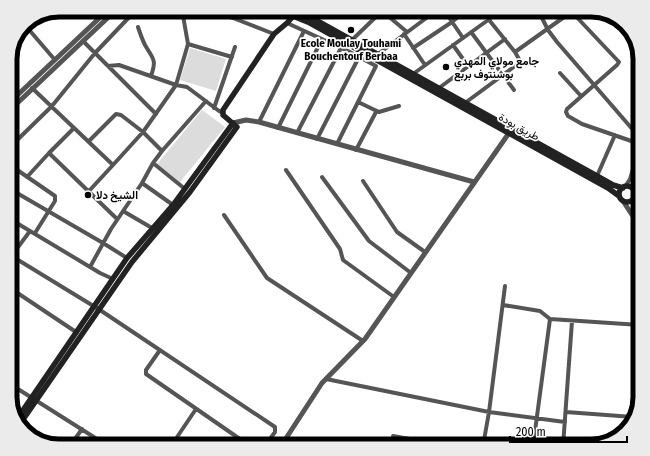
<svg xmlns="http://www.w3.org/2000/svg" width="650" height="456" viewBox="0 0 650 456" font-family="'Fira Sans Condensed',Vazirmatn,sans-serif">
	<rect width="100%" height="100%" fill="#fff"/>
	<path fill="#dcdcdc" d="M190,48L226,59L216,91L180,80Z
		M202,110L225,127L180,182L157,164Z"/>
	<g fill="none" stroke-linecap="round" stroke-linejoin="round">
		<path stroke="#555" stroke-width="4" d="M182,10L188,44
			M209,10L233,18L274,34
			M381,10L407,32
			M426,10L431,15
			M444,10L463,38
			M538,10L548,30L557,42L640,138
			M570,10L619,62L617,65L567,109L566,112L568,116L582,124L640,144
			M287,23L348,51L376,66L337,144
			M25,25L55,60
			M138,27C140,33 142,39 145,45C153,59 157,59 151,76
			M471,32L514,90
			M404,34L425,65
			M352,40L383,10
			M83,41L156,114
			M453,45L468,66
			M413,48L452,22L466,10
			M515,52L574,10
			M378,54L437,10
			M108,66L119,65L176,85L187,87L219,111L222,112
			M560,73L581,96
			M413,74L502,10
			M10,88L17,96
			M32,88L113,165L143,132L162,151
			M439,88L505,39
			M358,102L379,112L399,106
			M465,103L519,63L520,61L515,52L481,10
			M214,108L235,47
			M259,122L304,31
			M278,128L322,39
			M297,133L341,48
			M317,139L359,57
			M89,141L116,114L121,115L143,132L176,85L188,44L232,57
			M10,147L52,106L95,53L136,10
			M356,150L376,112
			M49,153L74,128
			M153,163L185,189
			M10,165L55,196V201L35,233
			M286,170L340,249L343,260L394,297
			M597,176L615,135
			M27,177L49,153L117,219
			M322,177L369,241L411,273
			M630,179L640,146
			M363,181L397,232L425,252
			M142,183L173,205
			M625,187L630,179L640,171
			M10,189L103,243L127,258
			M89,191L113,165
			M123,211L152,228
			M224,215L267,278L363,341
			M10,219L100,273L113,279
			M10,255L100,310L275,427V432L265,446
			M10,258L30,231
			M90,267L111,229L142,183L153,163L162,151L206,101
			M10,288L76,332
			M503,305L540,311L550,319L640,325
			M160,350L146,370V374L250,446
			M326,379L489,412L565,422
			M10,384L108,446
			M566,412L633,417
			M393,436L448,446
			M70,446L82,429
			M171,446L196,409
			M483,446L489,412L505,286
			M533,446L550,319
			M563,446L572,321"/>
		<path stroke="#555" stroke-width="5" d="M10,102L108,10
			M10,110L116,10
			M233,123L246,120L259,122L474,182
			M632,200L640,215
			M623,201L640,227
			M281,446L322,383L365,339L509,133"/>
		<path stroke="#222" stroke-width="5.5" d="M278,10L310,23L608,188L619,196
			M292,10L312,18L597,176L613,185L623,188
			M619 194a8 8 0 1 1 16 0a8 8 0 1 1-16 0Z
			M19,416L127,258L173,205L233,123
			M22,421L132,262L190,192L237,127L223,115V110L274,34L287,23L297,12"/>
	</g>
	<g fill="#000" stroke="#fff" stroke-width="1.5">
		<circle cx="351" cy="30" r="4"/>
		<circle cx="446" cy="67" r="4"/>
		<circle cx="88" cy="195" r="4"/>
	</g>
	<g text-anchor="middle" dominant-baseline="central" stroke-width="3.5" stroke-linejoin="round" paint-order="stroke">
		<g font-size="11" font-weight="bold" fill="#000" stroke="#fff" text-anchor="start">
			<text x="351" y="43" text-anchor="middle">Ecole Moulay Touhami<tspan x="351" dy="13">Bouchentouf Berbaa</tspan></text>
			<text x="454" y="61">جامع مولاي المهدي<tspan x="454" dy="13">بوشنتوف بربع</tspan></text>
			<text x="96" y="195">الشيخ دلا</text>
		</g>
		<g font-size="11" fill="#000" stroke="#fff">
			<text transform="translate(519 127) rotate(29)">طريق بودة</text>
		</g>
	</g>
	<path d="M0 0H650V456H0ZM59 17H591A42 42 0 0 1 633 59V397A42 42 0 0 1 591 439H59A42 42 0 0 1 17 397V59A42 42 0 0 1 59 17Z" fill="#ebebeb" fill-rule="evenodd"/>
	<path fill="none" stroke="#000" stroke-width="5" d="M59 17H591A42 42 0 0 1 633 59V397A42 42 0 0 1 591 439H59A42 42 0 0 1 17 397V59A42 42 0 0 1 59 17Z"/>
	<path d="M510 436v6h117v-6" fill="none" stroke="#000000" stroke-width="2"/>
	<text x="516" y="436" font-size="12" fill="#000000" stroke="#ffffff" stroke-width="3" paint-order="stroke">200 m</text>
</svg>
